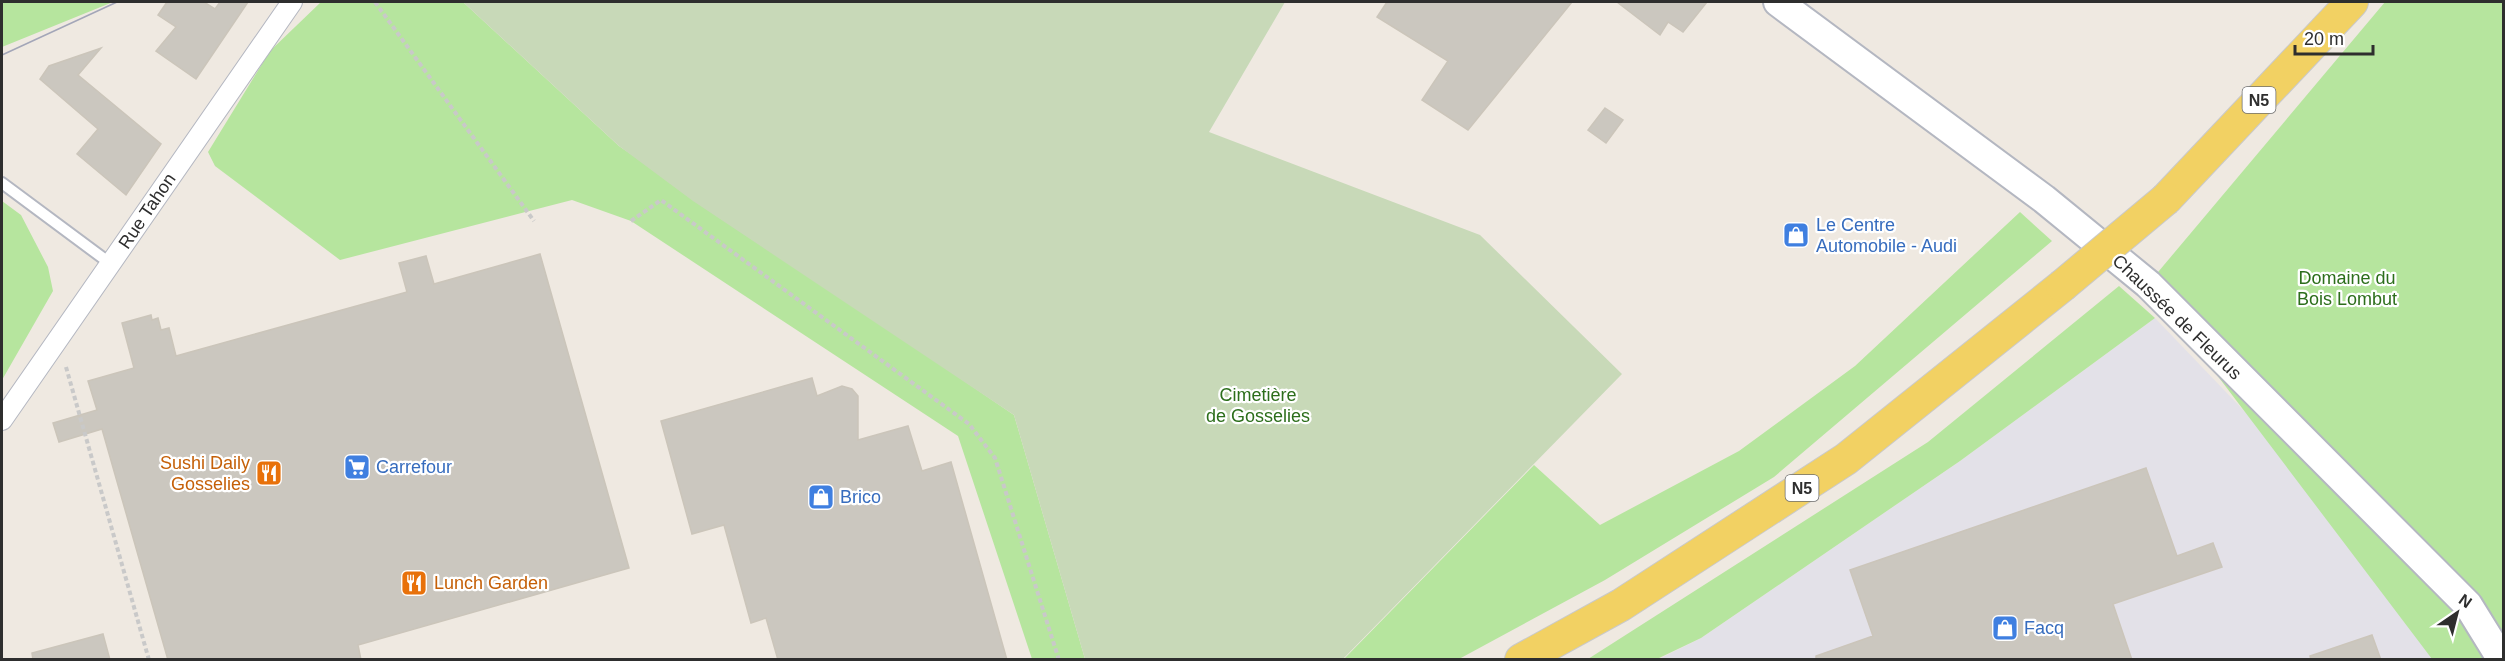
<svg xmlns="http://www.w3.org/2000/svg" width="2505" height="661" viewBox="0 0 2505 661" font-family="Arial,sans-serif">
	<rect width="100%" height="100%" fill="#efe9e1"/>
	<path fill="#e3e1e8" d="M2155,318L2452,628L2471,660H1657L1701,638L1960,461Z"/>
	<path fill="#b6e59e" d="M2,2H113L2,47Z
		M321,2H463L619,146L1014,415L1085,659H1032L958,436L631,221L572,200L340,260L215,166L208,152L270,51Z
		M2385,2H2503V659H2432L2148,284Z
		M2,201L21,215L48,267L53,291L2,380Z
		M2020,212L2052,241L1774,477L1605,580L1459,659L1343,660L1534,465L1600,525L1739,451L1855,366Z
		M2119,286L2155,318L1960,461L1701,638L1657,659H1588L1928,442Z"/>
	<path fill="#c8d9b8" d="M463,2H1285L1209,132L1480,235L1622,374L1343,659H1085L1014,415L693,201L619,146Z"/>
	<path fill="#cbc7bf" stroke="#cbc5ba" stroke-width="1.5" d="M167,2H204L215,9L220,2H248L196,79L156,51L176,27L158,15Z
		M1387,2H1572L1468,130L1422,100L1448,61L1377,17Z
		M1617,2H1707L1683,32L1668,22L1660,35Z
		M101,48L78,75L161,144L126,195L77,154L98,129L40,79L49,66Z
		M1605,108L1623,120L1606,143L1588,130Z
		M540,254L629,568L358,645L361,660H168L102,429L59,442L53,423L97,410L88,381L134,368L122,323L151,315L152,320L158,318L161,330L169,328L176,356L407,292L399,263L426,256L434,284Z
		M812,378L817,396L842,386L852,389L858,396V440L908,426L922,471L951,462L1007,660H778L766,618L751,623L724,525L692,534L661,421Z
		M2146,468L2177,556L2213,543L2222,567L2113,604L2132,660H1816V656L1873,636L1850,570Z
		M103,634L110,660H33L32,653Z
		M2372,635L2381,660H2311L2310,656Z"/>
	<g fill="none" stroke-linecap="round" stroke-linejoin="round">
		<defs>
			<path id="service" d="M2,183L111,264"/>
			<path id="minor" d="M2,420L292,2"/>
			<path id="secondary" d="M1778,2L2044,199L2148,284L2468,605L2502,660"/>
			<path id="primary" d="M2166,199L2352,2
				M1521,660L1621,605L1846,459L2062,286"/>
		</defs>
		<use href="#service" stroke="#b4b7c1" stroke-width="14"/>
		<use href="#minor" stroke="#b4b7c1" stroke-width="22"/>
		<use href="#secondary" stroke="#b4b7c1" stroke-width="32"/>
		<use href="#primary" stroke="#c9c9c9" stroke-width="34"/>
		<path stroke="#c9c9c9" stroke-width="4" stroke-dasharray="4.5 3" stroke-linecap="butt" d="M375,2L534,221
			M631,221L661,200L969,424L995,458L1059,660
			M66,367L149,660"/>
		<use href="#service" stroke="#fff" stroke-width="10"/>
		<use href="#minor" stroke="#fff" stroke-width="20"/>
		<use href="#secondary" stroke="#fff" stroke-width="28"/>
		<use href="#primary" stroke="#f2d163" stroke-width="32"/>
		<path stroke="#a3a6b8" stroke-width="1.5" d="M2,55L117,2"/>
		<defs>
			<path id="primary-bridge" d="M2062,286L2166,199"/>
		</defs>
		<use href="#primary-bridge" stroke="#c9c9c9" stroke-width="34" stroke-linecap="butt"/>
		<use href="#primary-bridge" stroke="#f2d163" stroke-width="32"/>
	</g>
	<defs>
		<symbol id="shop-square" viewBox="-11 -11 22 22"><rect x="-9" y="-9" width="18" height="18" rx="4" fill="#3f7fe0" stroke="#fff"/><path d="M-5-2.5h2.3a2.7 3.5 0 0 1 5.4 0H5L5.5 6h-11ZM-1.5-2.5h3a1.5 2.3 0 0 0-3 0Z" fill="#fff"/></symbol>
		<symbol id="supermarket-square" viewBox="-11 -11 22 22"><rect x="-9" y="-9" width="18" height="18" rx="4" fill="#3f7fe0" stroke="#fff"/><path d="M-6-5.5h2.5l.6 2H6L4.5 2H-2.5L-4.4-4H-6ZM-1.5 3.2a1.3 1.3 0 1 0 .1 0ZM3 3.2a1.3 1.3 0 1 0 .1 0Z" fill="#fff"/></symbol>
		<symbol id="restaurant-square" viewBox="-11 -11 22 22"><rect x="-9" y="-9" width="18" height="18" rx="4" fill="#e8710a" stroke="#fff"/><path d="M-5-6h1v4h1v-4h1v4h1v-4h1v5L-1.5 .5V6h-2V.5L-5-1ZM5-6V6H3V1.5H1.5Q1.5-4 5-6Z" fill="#fff"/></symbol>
	</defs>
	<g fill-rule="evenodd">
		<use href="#shop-square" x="1781" y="220" width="30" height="30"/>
		<use href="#supermarket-square" x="342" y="452" width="30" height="30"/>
		<use href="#restaurant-square" x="254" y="458" width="30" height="30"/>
		<use href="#shop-square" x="806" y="482" width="30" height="30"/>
		<use href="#restaurant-square" x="399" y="568" width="30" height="30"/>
		<use href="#shop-square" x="1990" y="613" width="30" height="30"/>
	</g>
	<g text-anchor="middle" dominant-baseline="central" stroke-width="4.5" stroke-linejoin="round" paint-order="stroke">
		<g fill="#fff" stroke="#6d6d6d" stroke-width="1.5">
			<rect x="2242.5" y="87" width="33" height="26" rx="4.5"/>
			<rect x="1785.5" y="475" width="33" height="26" rx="4.5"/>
		</g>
		<g font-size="16" font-weight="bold" fill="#2e2e2e">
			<text x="2259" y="100">N5</text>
			<text x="1802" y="488">N5</text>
		</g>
		<g font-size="18" fill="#2e2e2e" stroke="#fff">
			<text transform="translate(147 211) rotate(-56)">Rue Tahon</text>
			<text transform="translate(2177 317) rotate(44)">Chaussée de Fleurus</text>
		</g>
		<g font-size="18" fill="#366cbe" stroke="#fff" text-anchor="start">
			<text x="1816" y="225">Le Centre<tspan x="1816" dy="21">Automobile - Audi</tspan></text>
			<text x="376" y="467">Carrefour</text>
			<text x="840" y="497">Brico</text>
			<text x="2024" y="628">Facq</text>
		</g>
		<g font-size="18" fill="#2c6e1b" stroke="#fff">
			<text x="2347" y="278">Domaine du<tspan x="2347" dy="21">Bois Lombut</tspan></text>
			<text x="1258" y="395">Cimetière<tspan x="1258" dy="21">de Gosselies</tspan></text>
		</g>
		<g font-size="18" fill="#c56008" stroke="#fff" text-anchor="end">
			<text x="250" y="463">Sushi Daily<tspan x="250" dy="21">Gosselies</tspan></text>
			<text x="434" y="583" text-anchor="start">Lunch Garden</text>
		</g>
	</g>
	<rect width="2505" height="661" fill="none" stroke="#2e2e2e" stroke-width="6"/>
	<g transform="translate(2457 613) rotate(35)" stroke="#ffffff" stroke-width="4.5" paint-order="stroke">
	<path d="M0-4.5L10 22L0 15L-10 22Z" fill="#2e2e2e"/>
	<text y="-9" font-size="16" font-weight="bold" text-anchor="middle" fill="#2e2e2e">N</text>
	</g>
	<path d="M2295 45v9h78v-9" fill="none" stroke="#2e2e2e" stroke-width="3"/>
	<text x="2304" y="45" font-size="18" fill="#2e2e2e" stroke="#ffffff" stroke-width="4.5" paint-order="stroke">20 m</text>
</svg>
